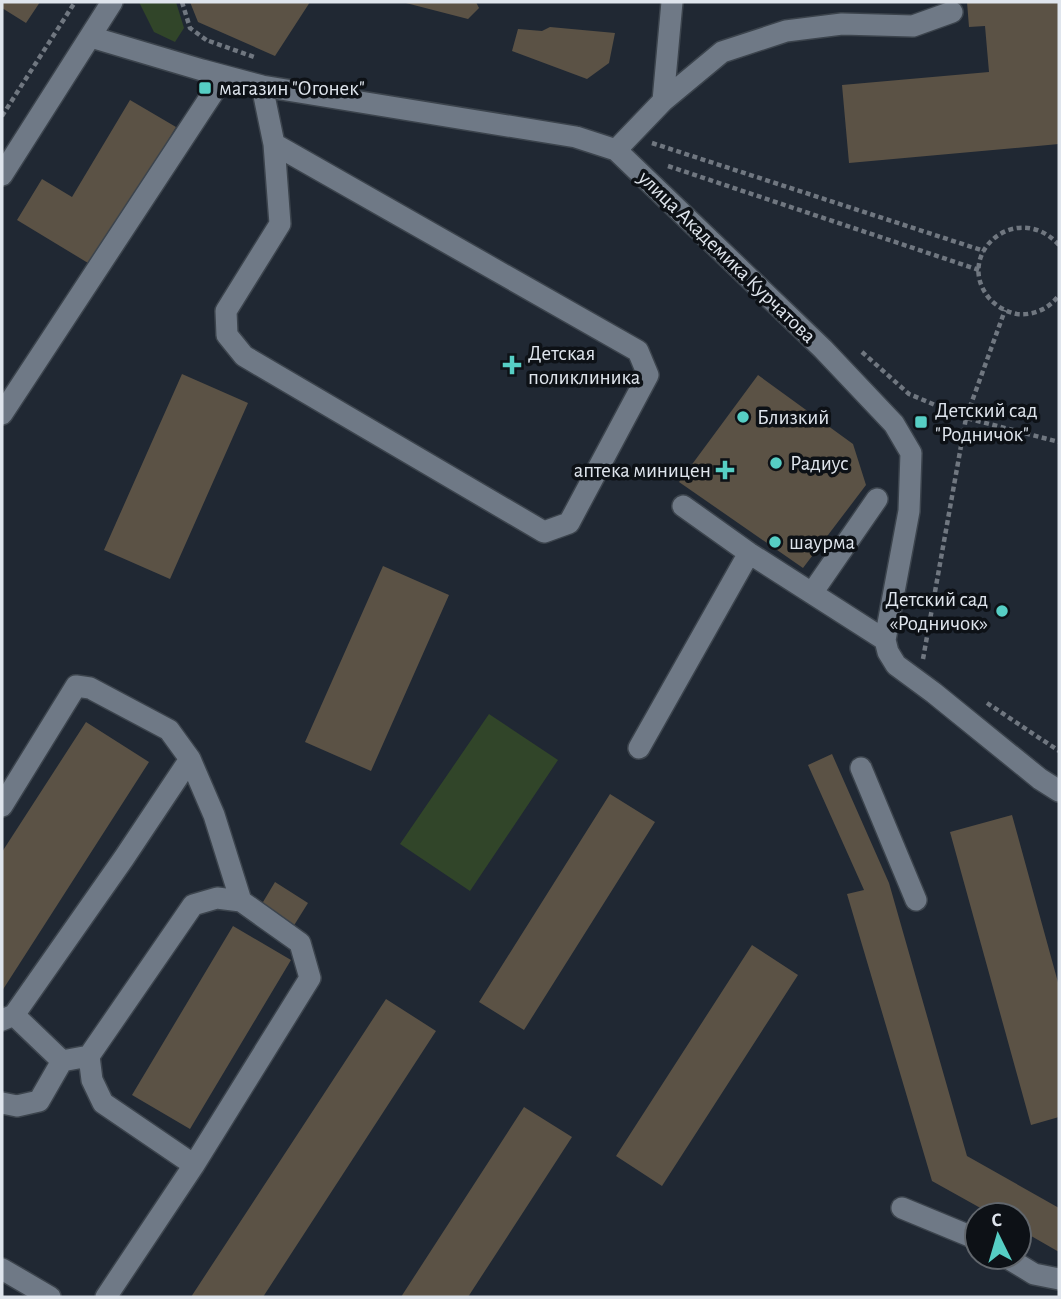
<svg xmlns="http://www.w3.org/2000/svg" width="1061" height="1299" viewBox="0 0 1061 1299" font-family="'Alegreya Sans',sans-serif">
	<rect width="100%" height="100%" fill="#202833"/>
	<path fill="#314529" d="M139,2H176L184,28L175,42L154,32Z
		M489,714L558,760L470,891L400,844Z"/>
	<path fill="#5b5245" d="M2,2H40L26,23L2,8Z
		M190,2H310L275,56L198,22Z
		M402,2H476L479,8L468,19Z
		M967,2H1059V144L849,163L842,85L989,72L985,26L969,27Z
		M550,27L615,33L609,63L587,79L512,51L518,29L542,31Z
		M130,100L176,127L93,266L17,220L42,179L72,197Z
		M182,374L248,403L170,579L104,550Z
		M758,375L853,444L866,485L803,568L679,482Z
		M383,566L449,595L371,771L305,742Z
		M86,722L149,762L2,991V852Z
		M832,754L889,883L967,1156L1059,1208V1252L1019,1229V1215H993L932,1181L847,894L864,890L808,765Z
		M610,794L655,822L524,1030L479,1002Z
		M1012,815L1059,986V1117L1031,1125L950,832Z
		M275,882L308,903L293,927L260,907Z
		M233,926L291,960L190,1129L132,1095Z
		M752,945L798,975L662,1186L616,1156Z
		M386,999L436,1031L263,1297H191Z
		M524,1107L572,1137L468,1297H401Z"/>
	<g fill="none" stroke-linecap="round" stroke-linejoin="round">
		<defs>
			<path id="minor" d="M91,37L202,70L262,86L576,137L616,150L823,349L894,424L911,453L909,511L885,640L888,652L896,665L934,693L1040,779L1059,791
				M262,86L274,144L280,224L226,311L227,335L244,356L544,532L569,523L648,375L638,351L274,144
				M663,101L722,52L786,31L842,24L913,26L952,12
				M616,150L663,101L672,2
				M2,175L112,2
				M2,414L224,76
				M683,506L749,553L885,640
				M812,593L877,499
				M639,748L749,553
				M190,759L214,815L241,901
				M861,768L916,900
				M2,806L76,686L90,688L169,730L190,759L124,858L14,1015L2,1020
				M14,1015L62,1061
				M2,1103L17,1106L39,1101L62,1061L89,1056
				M902,1208L977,1239
				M1006,1257L1034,1274L1059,1279
				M2,1269L50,1297
				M106,1297L194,1165L310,978L300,943L241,901L217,898L193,905L89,1056L92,1080L103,1103L194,1165"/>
		</defs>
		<use href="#minor" stroke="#3c444d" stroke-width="24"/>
		<path stroke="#707780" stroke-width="4.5" stroke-dasharray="5 3.5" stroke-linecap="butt" d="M182,2L190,28L209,42
			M209,41L254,57
			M2,116L75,2
			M652,143L984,251
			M668,166L979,270
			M1059,245C1017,199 953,254 989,298C996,306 1006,312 1017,314C1034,316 1050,308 1059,295
			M862,352L909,394L966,418L1005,310
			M923,659L966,418L1059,442
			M987,703L1059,751"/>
		<use href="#minor" stroke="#6f7986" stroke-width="21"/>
	</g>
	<g fill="#56cec4" stroke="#0d1116" stroke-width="2.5">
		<rect x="198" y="81" width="14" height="14" rx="3.5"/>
		<path d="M508.5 354.5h7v7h7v7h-7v7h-7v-7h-7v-7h7z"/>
		<circle cx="743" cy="417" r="7"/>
		<rect x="914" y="415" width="14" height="14" rx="3.5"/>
		<circle cx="776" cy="463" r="7"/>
		<path d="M721.5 459.5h7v7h7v7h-7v7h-7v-7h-7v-7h7z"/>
		<circle cx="775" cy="542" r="7"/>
		<circle cx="1002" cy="611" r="7"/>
	</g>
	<g text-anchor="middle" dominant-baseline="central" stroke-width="7" stroke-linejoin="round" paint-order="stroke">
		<g font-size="21" fill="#dfe5ed" stroke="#0d1116" text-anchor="start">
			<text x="219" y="88">магазин "Огонек"</text>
			<text x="528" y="353">Детская<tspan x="528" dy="24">поликлиника</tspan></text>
			<text x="935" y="410">Детский сад<tspan x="935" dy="24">"Родничок"</tspan></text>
			<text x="757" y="417">Близкий</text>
			<text x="790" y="463">Радиус</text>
			<text x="711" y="470" text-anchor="end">аптека миницен</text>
			<text x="789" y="542">шаурма</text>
			<text x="988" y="599" text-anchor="end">Детский сад<tspan x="988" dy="24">«Родничок»</tspan></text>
		</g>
		<g font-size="21" fill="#dfe5ed" stroke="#0d1116">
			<text transform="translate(727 257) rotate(44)">улица Академика Курчатова</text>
		</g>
	</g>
	<rect width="1061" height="1299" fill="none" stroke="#dfe5ed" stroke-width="7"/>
	<g transform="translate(998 1236) rotate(355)"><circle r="33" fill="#0d1116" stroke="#61666c" stroke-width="2"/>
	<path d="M0-5L12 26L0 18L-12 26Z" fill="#56cec4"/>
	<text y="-10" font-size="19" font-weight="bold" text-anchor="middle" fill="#dfe5ed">С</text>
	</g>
</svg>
